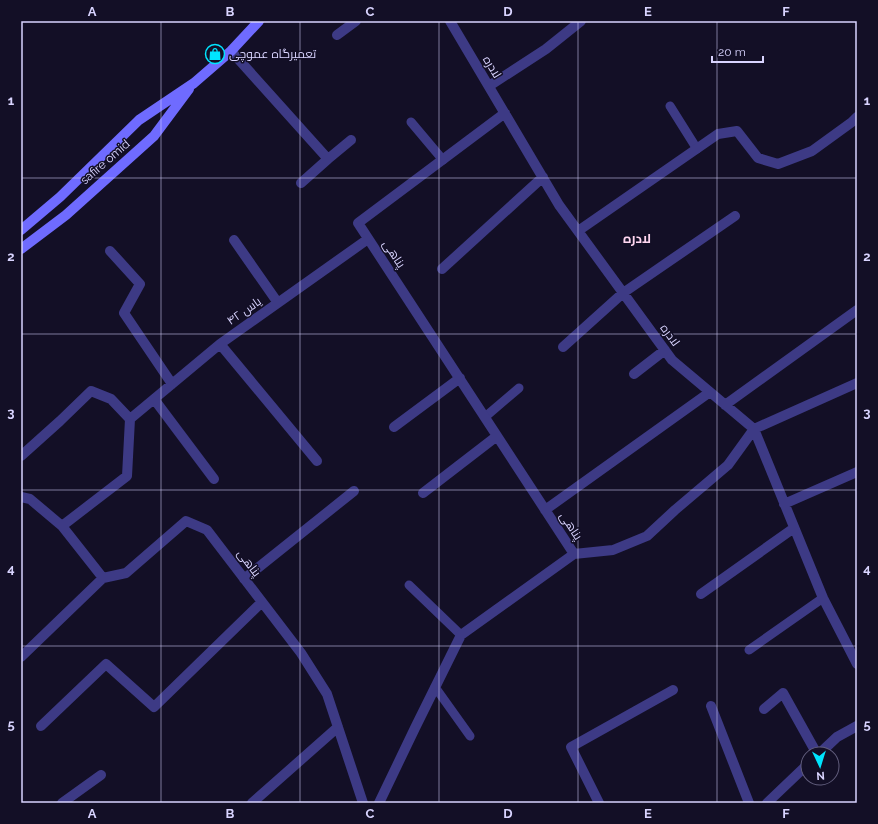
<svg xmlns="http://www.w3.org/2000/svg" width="878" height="824" viewBox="0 0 878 824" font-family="Raleway,Cairo,sans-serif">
	<rect width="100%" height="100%" fill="#130f26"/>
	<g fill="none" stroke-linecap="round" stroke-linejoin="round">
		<path stroke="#3d3a85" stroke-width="9" d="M670,106L697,149
			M411,122L443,160
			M485,417L519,388
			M409,585L461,635
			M749,650L823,598
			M435,687L470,736"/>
		<path stroke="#3d3a85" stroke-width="10" d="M450,21L559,205L672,360L754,429L823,598L857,664
			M337,35L356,21
			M231,51L328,159L301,183
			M489,86L546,49L581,21
			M328,159L351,140
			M578,231L718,134L737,131L758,158L778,164L812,151L852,122L857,117
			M234,240L278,303
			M110,251L140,284L124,313L172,384
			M442,269L543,177
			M220,344L317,461
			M563,347L623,293L735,216
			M634,374L665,350
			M154,399L214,479
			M725,405L857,310
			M394,427L460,378
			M21,456L60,421L91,391L111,399L130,419
			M423,493L497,436
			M21,497L30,499L62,526L127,476L130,419L220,344L368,239
			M784,504L857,472
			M545,510L710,392
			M62,526L103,578L126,573L186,521L207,530L301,653L327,694L363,803
			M574,554L613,550L647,536L675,510L728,465L754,429L857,383
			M244,579L354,491
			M701,594L794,528
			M21,657L103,578
			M711,706L749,803
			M764,709L783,693L817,754
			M41,726L106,664L154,707L262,602
			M819,754L837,737L857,726
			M62,803L101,775
			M252,803L338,727
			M379,803L415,728L461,635L574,554L358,223L505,113
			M599,803L571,747L673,690
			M767,803L808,764"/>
		<path stroke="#6f6bff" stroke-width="10" d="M21,230L60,197L139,120L194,83L231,51L259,21
			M21,249L66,215L154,136L189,89"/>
	</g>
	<path fill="none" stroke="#d9d4ff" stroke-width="1" stroke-opacity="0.55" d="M161,21V803M300,21V803M439,21V803M578,21V803M717,21V803M21,178H857M21,334H857M21,490H857M21,646H857"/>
	<defs>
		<symbol id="shop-ring" viewBox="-11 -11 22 22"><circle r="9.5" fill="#130f26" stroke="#00e5ff" stroke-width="1.5"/><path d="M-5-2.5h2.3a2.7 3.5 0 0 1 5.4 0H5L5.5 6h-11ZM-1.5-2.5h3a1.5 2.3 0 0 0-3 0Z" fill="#00e5ff"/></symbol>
	</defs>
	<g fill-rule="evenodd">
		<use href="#shop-ring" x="204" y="43" width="22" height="22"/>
	</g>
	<g text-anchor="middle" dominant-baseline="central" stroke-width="3" stroke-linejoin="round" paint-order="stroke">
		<g font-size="12" fill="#d9d4ff" stroke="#130f26" text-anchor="start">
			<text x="229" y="54">تعمیرگاه عموچی</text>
		</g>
		<g font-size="12" fill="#d9d4ff" stroke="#130f26">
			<text transform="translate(492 67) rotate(59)">لادره</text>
			<text transform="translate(105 162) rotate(-41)">safire omid</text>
			<text transform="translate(394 254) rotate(57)">پناهی</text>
			<text transform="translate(244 311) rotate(-35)">یاس ۴۲</text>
			<text transform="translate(670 335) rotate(54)">لادره</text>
			<text transform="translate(571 526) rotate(57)">پناهی</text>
			<text transform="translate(249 563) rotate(53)">پناهی</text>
		</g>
		<g font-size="13" font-weight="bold" fill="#ffd6f0" stroke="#130f26">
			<text x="637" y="238">لادره</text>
		</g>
	</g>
	<rect width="878" height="824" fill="none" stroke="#130f26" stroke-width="44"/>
	<g transform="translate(820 766) rotate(176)"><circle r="19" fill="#130f26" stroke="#625e7d"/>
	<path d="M0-3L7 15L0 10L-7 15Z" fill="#00e5ff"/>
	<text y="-6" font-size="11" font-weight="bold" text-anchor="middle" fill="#d9d4ff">N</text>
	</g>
	<path d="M712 56v6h51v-6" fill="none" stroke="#d9d4ff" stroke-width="2"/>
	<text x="718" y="56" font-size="12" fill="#d9d4ff" stroke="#130f26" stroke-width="3" paint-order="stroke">20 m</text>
	<rect x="22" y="22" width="834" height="780" fill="none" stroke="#d9d4ff" stroke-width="1.5"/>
	<g font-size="13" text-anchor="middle" font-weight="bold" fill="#d9d4ff">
		<text x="92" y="16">A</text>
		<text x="230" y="16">B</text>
		<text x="370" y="16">C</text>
		<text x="508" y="16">D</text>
		<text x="648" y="16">E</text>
		<text x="786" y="16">F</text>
		<text x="11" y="105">1</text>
		<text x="867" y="105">1</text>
		<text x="11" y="261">2</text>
		<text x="867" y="261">2</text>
		<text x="11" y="417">3</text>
		<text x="867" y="417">3</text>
		<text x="11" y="573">4</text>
		<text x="867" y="573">4</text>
		<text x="11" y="729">5</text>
		<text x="867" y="729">5</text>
		<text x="92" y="818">A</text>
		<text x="230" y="818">B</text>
		<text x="370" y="818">C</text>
		<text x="508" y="818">D</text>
		<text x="648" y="818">E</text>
		<text x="786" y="818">F</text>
	</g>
</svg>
